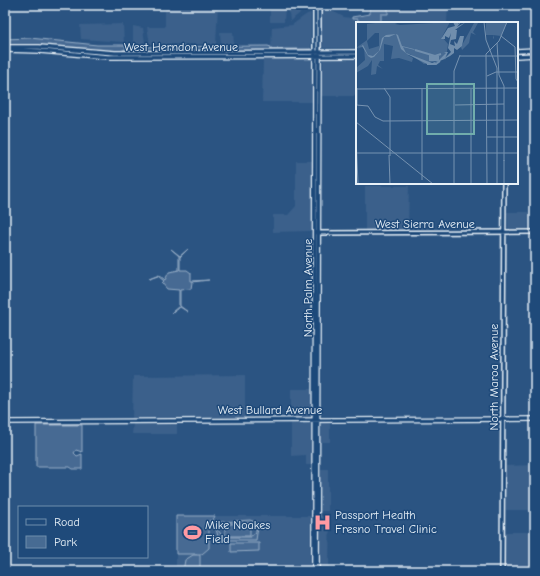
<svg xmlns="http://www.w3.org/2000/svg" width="540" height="576" viewBox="0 0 540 576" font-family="'Comic Neue',sans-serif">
	<rect width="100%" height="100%" fill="#2b5482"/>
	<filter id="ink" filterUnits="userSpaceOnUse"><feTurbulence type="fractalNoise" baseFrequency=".025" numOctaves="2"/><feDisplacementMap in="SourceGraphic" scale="8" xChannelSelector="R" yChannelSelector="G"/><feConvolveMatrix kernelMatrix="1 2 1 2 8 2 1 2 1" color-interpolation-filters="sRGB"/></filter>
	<g filter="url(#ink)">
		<path fill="#3a608b" d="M270,5H285L284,22H270Z
			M288,5H312V7L304,10L290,21Z
			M388,5H448L447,23H381V14H388Z
			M165,6H218L216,44H150L147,27H165Z
			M322,11H332L344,17L358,19L357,49L322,48Z
			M311,13V49H271L272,27L292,25L307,14Z
			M123,24L124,42L81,39L80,25Z
			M133,26L143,28L145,43L151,47H133Z
			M220,32H233L234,44H221Z
			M263,59H312V102H262Z
			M323,59H357V96H320Z
			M296,161H313V229L311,231L273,232V215H288L296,206Z
			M365,186H409L408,230H365Z
			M507,212H529L528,230H508Z
			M245,375V418H132L133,376Z
			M291,389H313V417H291Z
			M321,422H330V442H320Z
			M291,423L313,424L312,465H306V455L291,456Z
			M133,424H177V434H132Z
			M533,465L535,467V510H506V466Z
			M321,469H328V511H320Z
			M330,515L329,567L328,571H320V516Z
			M215,516H312L313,571H176V554H202L209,520L215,519Z
			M505,532H535V571H505Z"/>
		<path fill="#476b93" stroke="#98aec6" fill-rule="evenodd" d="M370,5H388V14H381V23H358V19H352V17L370,14Z
			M30,38L97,45H125L126,49L117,52L42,46L5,45V39Z
			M268,46L271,47V49H311L304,51H136L133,47Z
			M171,249L180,256L188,249L180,257V270H187L191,273V281L209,280L192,282L191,289L180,290V306L188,312L180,307L171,313L179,306V290L167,289L162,283L164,281L158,276L149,279L159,275L165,280L169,272L179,270V256Z
			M36,425H82V452L76,450L74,453L77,456L82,454V469H73L70,467H36Z
			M176,516H215L213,520L209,521V548L202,554H176Z
			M250,520L255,522L258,527L256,540H219L216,529L221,522ZM225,523H250L256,527V532L250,537H223L218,530L220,525Z
			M225,524H250V536H225Z
			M231,543H259V551L231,552Z
			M193,555H200V569L198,571H183L185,560Z"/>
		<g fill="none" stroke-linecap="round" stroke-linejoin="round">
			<defs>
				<path id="secondary" d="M315,5V52
					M319,5V52
					M317,233L535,232
					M502,571L504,183"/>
				<path id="primary" d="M5,47H39L115,53L357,52
					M5,50L40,51L108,57L357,56
					M517,51L535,50
					M517,56L535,55
					M5,422L535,419
					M314,571L315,52
					M317,571L319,52"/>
			</defs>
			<use href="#secondary" stroke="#e8f1f8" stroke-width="6"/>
			<use href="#primary" stroke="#e8f1f8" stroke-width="6"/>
			<use href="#secondary" stroke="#1f4a7a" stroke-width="3"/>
			<use href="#primary" stroke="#1f4a7a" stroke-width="3.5"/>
		</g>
	</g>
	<defs>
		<symbol id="hospital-bare" viewBox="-9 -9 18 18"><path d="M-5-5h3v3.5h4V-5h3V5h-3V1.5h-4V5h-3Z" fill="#ff9aa2" stroke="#1f4a7a" stroke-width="2.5" paint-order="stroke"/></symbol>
		<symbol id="stadium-bare" viewBox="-9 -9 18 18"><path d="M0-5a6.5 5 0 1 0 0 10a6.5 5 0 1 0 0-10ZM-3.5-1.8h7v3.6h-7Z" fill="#ff9aa2" stroke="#1f4a7a" stroke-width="2.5" paint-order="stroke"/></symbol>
	</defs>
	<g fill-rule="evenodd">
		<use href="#hospital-bare" x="310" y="510" width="25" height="25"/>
		<use href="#stadium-bare" x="180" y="520" width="25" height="25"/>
	</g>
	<g text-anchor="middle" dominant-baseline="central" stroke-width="3" stroke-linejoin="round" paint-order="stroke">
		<g font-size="12" fill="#e8f1f8" stroke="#1f4a7a">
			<text x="181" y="47">West Herndon Avenue</text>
			<text x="425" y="224">West Sierra Avenue</text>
			<text transform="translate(308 288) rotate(-90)">North Palm Avenue</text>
			<text transform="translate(494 377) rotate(-90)">North Maroa Avenue</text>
			<text x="270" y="410">West Bullard Avenue</text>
		</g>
		<g font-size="12" fill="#e8f1f8" stroke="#1f4a7a" text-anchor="start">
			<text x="335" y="515">Passport Health<tspan x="335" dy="14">Fresno Travel Clinic</tspan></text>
			<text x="205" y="525">Mike Noakes<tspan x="205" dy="14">Field</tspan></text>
		</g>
	</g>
	<g transform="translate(356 22)">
		<rect width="162" height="162" fill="#2b5482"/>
		<path d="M27,0H44L39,2L44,3L94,0L86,15L92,22L90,37L68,42L54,32L52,33L57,36L56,40L43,36L35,37L37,24L28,22V39H24L22,43L27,47L21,44L20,52L15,53L16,38L12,44L0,51V46L9,38L8,25L0,26L11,18V2ZM19,11H23V24L13,27L11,19ZM130,0H151L145,14L137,13L138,16L137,17V13H130ZM118,1H122L117,10L120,13L115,11L113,21L106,28L105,25Z" fill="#476b93" fill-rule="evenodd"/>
		<path d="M97,0H103L102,2L105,0L101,5L110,0L99,8H101L100,17L95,18L94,22L99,24L98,19L101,22L104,14H108L106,24L101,28L98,26V31L94,34L84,39L73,43L51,32L45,27L40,12L33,15H28L24,28L18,35L15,36L12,34L6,24L0,28L7,23L12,33L17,34L23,29L26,16L30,13L40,12L42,13L46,24L58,27L59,28L47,25L50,31L76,41L82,39H73V33L83,34V38L90,31L88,30H92L89,36L95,30L92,26L95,11L93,16L89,14V17H85L92,6L99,4Z" fill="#708ead"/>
		<path fill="none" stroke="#708ead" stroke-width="2" d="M59,28L79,34L85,32M71,42H80L84,39"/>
		<path fill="none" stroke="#7793b1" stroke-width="1" d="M128,0L130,18L141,46V162M145,14L159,25L160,57L162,60M141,21L143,53L148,64V139M104,34H162M131,54L140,50H162M1,66V83M28,66L34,75V134M66,66V158M0,67L162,66M0,83L12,84L19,95L27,99L162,98M99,83L148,82M0,100L77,162M0,114L2,162M131,115H162M0,131H162M33,133L34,162M98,162V49L104,33M115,162V67M131,162L130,32L143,19L151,0M148,162V138"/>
		<path fill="#71adac" fill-opacity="0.15" stroke="#71adac" stroke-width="2" d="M71,62H118V112H71Z"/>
		<rect width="162" height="162" fill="none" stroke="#e8f1f8" stroke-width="2"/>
	</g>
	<rect width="540" height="576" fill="none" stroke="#1f4a7a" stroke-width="20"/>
	<rect x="10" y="10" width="520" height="556" fill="none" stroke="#e8f1f8" stroke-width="1.5" filter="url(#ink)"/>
	<rect x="18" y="506" width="130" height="52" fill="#1f4a7a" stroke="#6f8dac"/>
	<rect x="26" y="519" width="20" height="6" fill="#1f4a7a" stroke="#6f8dac"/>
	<text x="54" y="526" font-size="12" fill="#e8f1f8">Road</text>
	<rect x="26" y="536" width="20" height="12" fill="#476b93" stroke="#6f8dac"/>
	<text x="54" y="546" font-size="12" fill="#e8f1f8">Park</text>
</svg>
